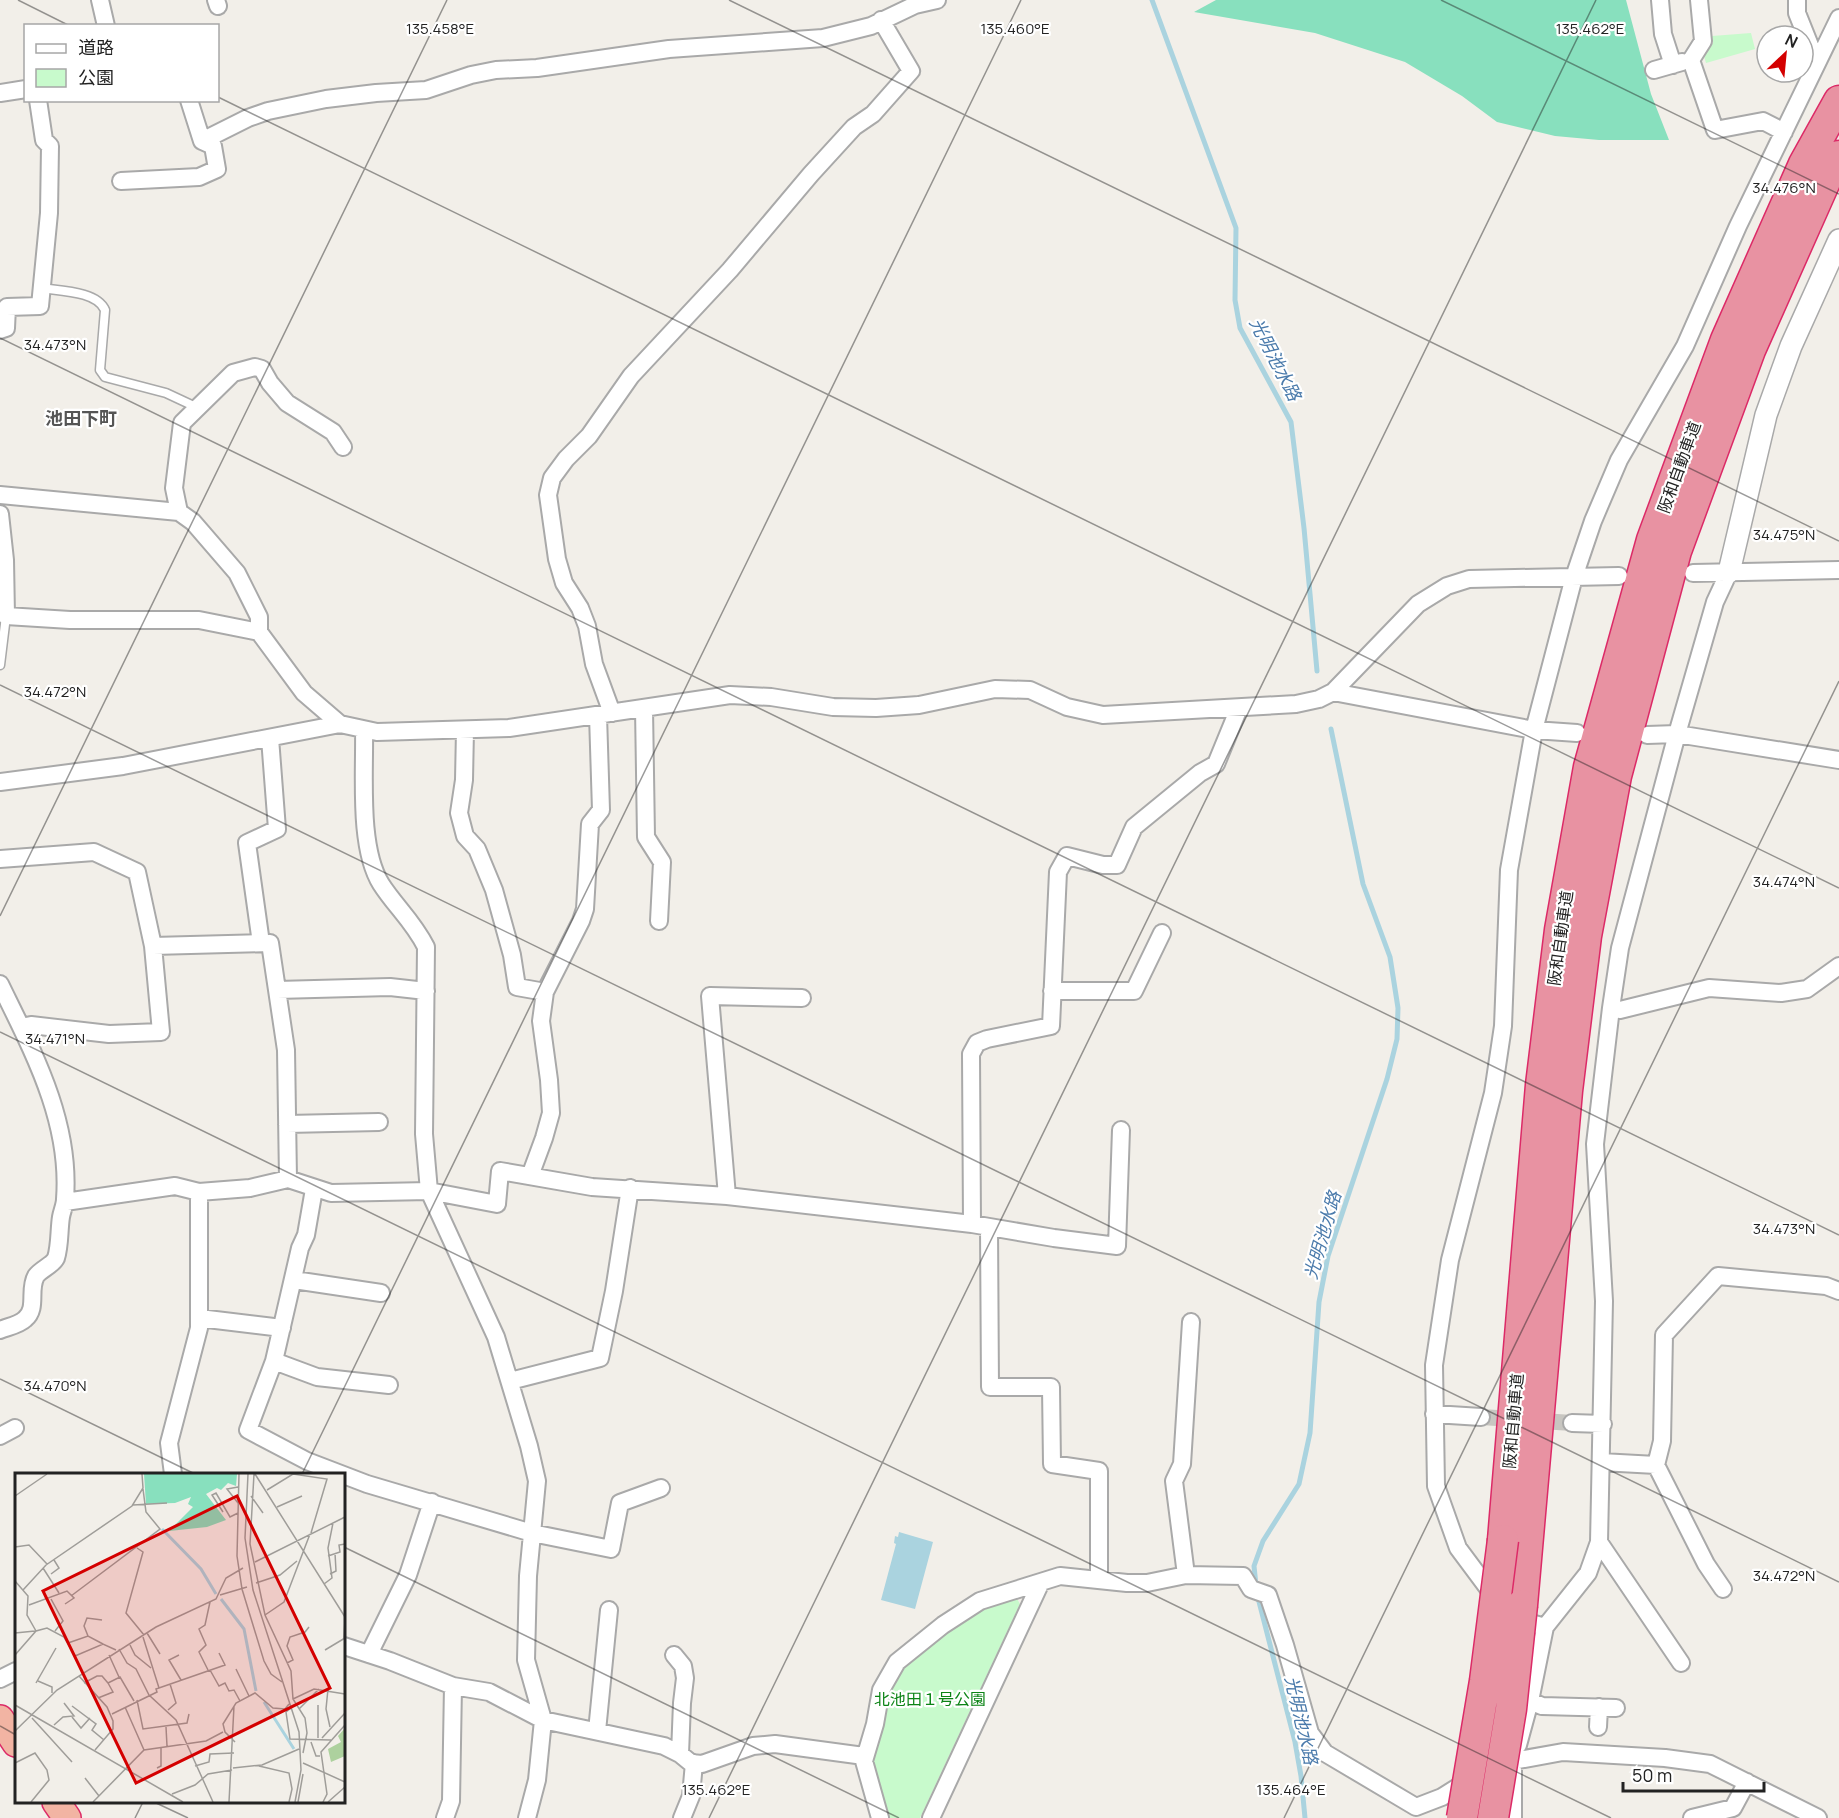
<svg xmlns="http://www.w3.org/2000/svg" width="1839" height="1818" viewBox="0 0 1839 1818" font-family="Manrope,'Noto Sans JP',sans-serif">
	<rect width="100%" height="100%" fill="#f2efe9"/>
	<path fill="#c8facc" d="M1751,33L1755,49L1706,63L1704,56L1713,43L1712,36Z
		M1016,1597L1020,1604L920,1818H889L873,1762L890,1685L904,1663L982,1610Z"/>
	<path fill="#88e0be" d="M1216,0H1626L1651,94L1669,140H1599L1555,136L1497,122L1462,96L1405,62L1315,33L1194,12Z"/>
	<path fill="#aad3df" d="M899,1532L933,1542L915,1609L881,1600L896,1544L894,1543L895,1536L898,1537Z"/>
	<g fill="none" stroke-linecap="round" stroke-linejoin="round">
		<path stroke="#aad3df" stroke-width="5" d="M1152,0L1236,228L1235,300L1240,328L1291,422L1304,528L1317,671
			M1256,1585L1254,1566L1263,1541L1299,1484L1310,1433L1319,1302L1328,1256L1387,1079L1397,1039L1398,1008L1390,957L1363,884L1331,729
			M1257,1594L1295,1742L1301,1776L1305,1818"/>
		<path stroke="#c8c6c1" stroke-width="16" stroke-dasharray="16 8" stroke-linecap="butt" d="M1481,1417L1572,1423"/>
		<defs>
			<path id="service" d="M41,288C60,291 97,291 105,310L100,370L105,377L166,393L196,407
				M0,665L6,616"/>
			<path id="minor" d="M100,0L106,26
				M216,0L218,6
				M1660,0L1663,34L1673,65
				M1699,0L1703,41L1691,60L1715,130L1763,121L1784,132
				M1797,0V13L1811,48L1821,53
				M1654,70L1682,62
				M0,93L26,89
				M202,141L248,118L268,111L326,99L376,93L426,90L471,75L496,70L537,68L669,49L823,38L871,26L915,5L937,0
				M121,181L199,177L217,169L213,146L202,141L189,100
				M0,330L6,328L7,307L40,306L49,213L50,146L44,140L38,100
				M0,495L179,512L193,522L237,573L259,617V632
				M179,512L174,488L182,423L233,373L255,367L262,369L270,383L287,403L333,432L343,447
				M0,514L5,560L6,616L70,620H199L259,632L304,693L340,724
				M1693,573L1839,570
				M1333,692L1534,730L1577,733
				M644,708L646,837L662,862L659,921
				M612,713L594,664L587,626L580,608L564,583L557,559L548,495L552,478L566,459L589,436L631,376L730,270L811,174L854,127L873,114L911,71L881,20
				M364,730C365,774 358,847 381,884C395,906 413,921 426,947L424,1134L429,1191L496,1337L529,1446L537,1481L528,1576L526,1660L543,1720L537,1780L527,1818
				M465,730L464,780L459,813L465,836L477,849L494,890L512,955L517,987L545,992
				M1647,735L1677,734L1839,760
				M0,782L123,766L340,724L377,732L509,728L730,695L771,697L833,707L876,708L919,705L995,689L1030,690L1067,707L1103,715L1296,704L1319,699L1333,692L1418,604L1447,586L1469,579L1619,576
				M0,859L94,852L137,872L153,946L270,943L286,1050L288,1179
				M261,943L247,843L277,829L270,738
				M0,984C33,1052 71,1121 65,1199C65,1205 62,1211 61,1217C59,1229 60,1246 56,1258C53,1265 41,1269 36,1276C28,1290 38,1308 25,1319C19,1325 7,1327 0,1330
				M277,990L390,987L426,991
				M1052,991H1134L1162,933
				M1611,1008L1620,1010L1709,988L1781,993L1807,989L1839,966
				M21,1027L31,1025L109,1034L161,1032L153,946
				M287,1124L379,1122
				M530,1176L544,1138L551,1113L549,1080L541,1021L545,992L581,921L585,909L590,824L601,810L598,715
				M314,1189L306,1235L300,1248L274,1361L248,1430L307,1461L367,1484L532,1533L611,1549L620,1503L661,1488
				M727,1196L710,996L802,998
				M65,1202L175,1186L199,1192L250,1188L288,1179L331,1193L429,1191L497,1204L500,1171L592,1187L727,1196L972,1224L1054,1238L1117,1246L1121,1130
				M972,1224L971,1054L977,1043L987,1039L1051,1026L1058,872L1067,856L1103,865H1117L1134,827L1200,773L1216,764L1239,708
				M989,1227L990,1387H1051L1052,1464L1099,1471V1580
				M294,1280L381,1293
				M199,1318L282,1328
				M274,1361L317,1377L389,1385
				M510,1381L600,1358L614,1291L630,1188
				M1434,1414L1481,1417
				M1572,1423L1603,1424
				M0,1436L15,1428
				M1601,1462L1656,1465L1662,1441L1664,1335L1718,1276L1826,1286L1839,1291
				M1656,1465L1706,1564L1723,1589
				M173,1474L169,1443L199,1328V1192
				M1599,1542L1681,1663
				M1186,1575L1174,1481L1182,1464L1191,1322
				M1496,1599L1458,1548L1436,1486L1434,1365L1450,1260L1493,1093L1503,1026L1509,870L1534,730L1574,577L1593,521L1619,460L1685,346L1738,226L1839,18
				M1513,1618L1545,1627
				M344,1646L390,1661L453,1686L489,1692L543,1720L664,1746L680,1754L691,1763L702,1764L753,1746L775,1744L864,1756
				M369,1654L408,1575L432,1502
				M674,1655L683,1666L685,1678L682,1703L680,1754
				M0,1679L16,1671
				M1530,1701L1542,1706L1616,1708
				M1598,1727L1599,1707
				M597,1731L609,1610
				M1518,1745L1530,1701L1545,1627L1588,1573L1599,1542L1604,1301L1595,1144L1611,1008L1620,948L1677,734L1715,602L1729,572
				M1498,1767L1513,1761L1563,1752L1665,1758L1710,1764L1818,1818
				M445,1818L451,1801L453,1686
				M682,1818L691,1796L694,1763
				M880,1818L864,1761L875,1724L881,1690L897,1662L943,1625L980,1601L1060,1576L1127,1583H1147L1186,1575L1243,1576L1251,1589L1268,1595L1285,1645L1310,1733L1325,1753L1416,1807L1442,1797L1469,1780
				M931,1818L1041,1582
				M1513,1818V1770
				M1692,1818L1733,1808L1747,1782"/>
			<path id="tertiary" d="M1729,572L1766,415L1791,346L1839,240"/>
			<path id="trunk" d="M0,1719L16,1743
				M56,1802L67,1818"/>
			<path id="motorway" d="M1503,1540L1541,1085L1560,930L1589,767L1652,540L1726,340L1804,164L1839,101
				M1522,1605L1567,1091L1586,936L1616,776L1676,551L1750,350L1827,177L1839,156"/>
		</defs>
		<use href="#service" stroke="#a9a9a9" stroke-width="11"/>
		<use href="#minor" stroke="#a9a9a9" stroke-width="20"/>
		<use href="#tertiary" stroke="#a9a9a9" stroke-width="24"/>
		<use href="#trunk" stroke="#dc2a67" stroke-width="30"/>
		<use href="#motorway" stroke="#dc2a67" stroke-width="33"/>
		<use href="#service" stroke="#fff" stroke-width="8"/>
		<use href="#minor" stroke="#fff" stroke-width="16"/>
		<use href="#tertiary" stroke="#fff" stroke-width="21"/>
		<use href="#trunk" stroke="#f2b4a3" stroke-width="27"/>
		<use href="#motorway" stroke="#e892a2" stroke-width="30"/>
		<defs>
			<path id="motorway-bridge" d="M1462,1818L1485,1681L1503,1540
				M1493,1818L1511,1709L1522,1605"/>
		</defs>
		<use href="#motorway-bridge" stroke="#dc2a67" stroke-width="33" stroke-linecap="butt"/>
		<use href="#motorway-bridge" stroke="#e892a2" stroke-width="30"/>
	</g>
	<path fill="none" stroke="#222" stroke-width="1.5" stroke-opacity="0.45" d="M18,0L70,26M729,0L1839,541M1441,0L1839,194M218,97L1839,888M0,338L1839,1235M0,685L1839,1582M0,916L447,0M0,1032L1611,1818M0,1379L195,1474M302,1474L1021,0M344,1547L899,1818M0,1726L16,1735M154,1802L188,1818M135,1818L143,1802M709,1818L1596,0M1284,1818L1839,681"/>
	<g text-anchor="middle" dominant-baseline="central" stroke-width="4.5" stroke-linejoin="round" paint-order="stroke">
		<g font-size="16" fill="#222" stroke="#fff">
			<text transform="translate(1679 467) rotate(-70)">阪和自動車道</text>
			<text transform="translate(1560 938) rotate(-82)">阪和自動車道</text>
			<text transform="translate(1513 1421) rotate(-85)">阪和自動車道</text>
		</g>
		<g font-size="16" fill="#0c8416" stroke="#fff">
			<text x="930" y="1699">北池田１号公園</text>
		</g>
		<g font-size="18" font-style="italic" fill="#4a7aab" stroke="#fff">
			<text transform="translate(1276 359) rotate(63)">光明池水路</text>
			<text transform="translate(1322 1235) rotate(-74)">光明池水路</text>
			<text transform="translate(1302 1720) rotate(77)">光明池水路</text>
		</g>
		<g font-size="18" font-weight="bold" fill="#555" stroke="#fff">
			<text x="81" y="418">池田下町</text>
		</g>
	</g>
	<g transform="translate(15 1473)">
		<rect width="330" height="330" fill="#f2efe9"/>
		<path d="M330,255V283L316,289L313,276L326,269L323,263Z" fill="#add19e"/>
		<path d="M129,1H222L221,13L213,10L206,17L202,15L191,21L211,47L192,54L154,58L178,34L173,31L176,24L160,30L131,31Z" fill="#88e0be"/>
		<path fill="none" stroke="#aad3df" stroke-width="3" d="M147,56L186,96L201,121M206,126L229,156L241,218M249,229L279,276"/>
		<path fill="none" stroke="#9f9d99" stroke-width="1.5" d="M224,1L222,83L227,116L249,188L256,201L267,209M233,1L230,65L238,117L284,259L286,297L280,329M239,1L235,71L250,142L276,198L278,226L290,245L292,260L288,280M240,1L330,144M252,17L278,1L312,6L296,60M0,23L32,1M236,23L248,40M223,30L212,16L223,14M118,32L152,30M262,34L287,23M208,39L197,22L201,20L215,44L223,40M0,74L14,72L32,91M122,75L128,79L111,140L129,162M313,83L325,79L324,72L330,71M240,89L330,44M28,95L44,120M36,101L44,95L39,87M315,101L321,98L320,80M0,108L13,123L12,142L21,158M241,110L265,102L282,88M309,111L317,105L313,75L318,50M8,117L31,92L117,33L128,15L127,1M205,122L232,114M56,123L145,56L131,39L128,16M36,126L48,148L40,158M14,132L52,118L59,125L50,131M250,142L269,129L295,61M0,160L20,158M132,160L145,181M73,163L69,153L72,145L87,147M128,164L144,215M329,165L330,146M53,170L73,163L88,171M115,172L120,182L136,195M104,176L112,190L121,196L134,222L161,247L198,329M310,177L330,165M0,182L21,158L32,155L49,164L60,183L88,171L101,177M94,182L104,204M164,182L154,187L166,207M272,190L278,187L272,173L275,164L290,159L294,154M221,196L234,223M193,197L184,179L191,172L184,156L190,152L195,129M195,197L204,213L210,210L214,218L219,217L225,228M64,203L92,234L98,248V256L80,277M23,208L37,214V220M21,210L41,175M69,210L82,203H87L93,210L105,204L119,228M313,216L311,236L315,254M83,225L98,219L93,210M278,226L299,216L330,221M122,227L128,256L172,250L174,241M0,232L168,329M303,232V265M57,233L81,251L77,257L89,267M110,234L129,277M276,235L271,239L275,266L316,267M284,236L304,216M153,237L161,230L155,211M97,241L142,219L141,216L210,192L204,180M57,244L66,255L75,245M17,245L57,289M39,252L48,244L59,243L49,230M151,254L152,273M0,258L42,217L141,154L201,126L211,105L228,95M307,265L330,240M220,269L210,259L208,251L221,230L240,220L258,235L270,236L274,231M296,269L301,283H305M0,290L20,280L32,297L34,307L16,329M288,290L330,309M180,293L194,289L195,281L219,280M244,293L274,300L277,316L274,329M142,295L146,293V275M218,295L247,292L284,276M70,305L84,323M157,321L180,312L193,301L217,297M78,329L129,277L191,268L208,259M214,329L219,233M283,329L288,301M308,329L312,321L306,279L330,252M313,329L330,314"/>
		<path fill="#d40000" fill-opacity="0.15" stroke="#d40000" stroke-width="3" d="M222,23L315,215L121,310L28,118Z"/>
		<rect width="330" height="330" fill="none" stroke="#222" stroke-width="3"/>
	</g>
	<g font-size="15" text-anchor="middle" fill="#222" stroke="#fff" stroke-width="4.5" stroke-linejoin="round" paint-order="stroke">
		<text x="440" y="34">135.458°E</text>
		<text x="1015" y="34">135.460°E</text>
		<text x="1590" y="34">135.462°E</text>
		<text x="1784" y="193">34.476°N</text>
		<text x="55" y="350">34.473°N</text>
		<text x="1784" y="540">34.475°N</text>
		<text x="55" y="697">34.472°N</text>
		<text x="1784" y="887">34.474°N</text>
		<text x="55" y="1044">34.471°N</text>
		<text x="1784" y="1234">34.473°N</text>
		<text x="55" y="1391">34.470°N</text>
		<text x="1784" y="1581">34.472°N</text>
		<text x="716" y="1795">135.462°E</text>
		<text x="1291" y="1795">135.464°E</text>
	</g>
	<rect x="24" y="24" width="195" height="78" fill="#ffffff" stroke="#a7a7a7" stroke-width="1.5"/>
	<rect x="36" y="44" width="30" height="9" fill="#ffffff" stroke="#a7a7a7" stroke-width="1.5"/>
	<text x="78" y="54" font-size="18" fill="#222222">道路</text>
	<rect x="36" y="69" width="30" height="18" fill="#c8facc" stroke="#a7a7a7" stroke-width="1.5"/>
	<text x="78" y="84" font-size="18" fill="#222222">公園</text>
	<g transform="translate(1785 54) rotate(26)"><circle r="28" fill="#ffffff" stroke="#a7a7a7" stroke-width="1.5"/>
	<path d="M0-4.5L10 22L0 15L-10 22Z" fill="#d40000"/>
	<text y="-9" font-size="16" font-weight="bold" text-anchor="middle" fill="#222222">N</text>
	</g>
	<path d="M1623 1782v9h141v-9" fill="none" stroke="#222222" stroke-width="3"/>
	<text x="1632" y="1782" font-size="18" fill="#222222" stroke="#ffffff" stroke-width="4.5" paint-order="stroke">50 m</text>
</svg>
